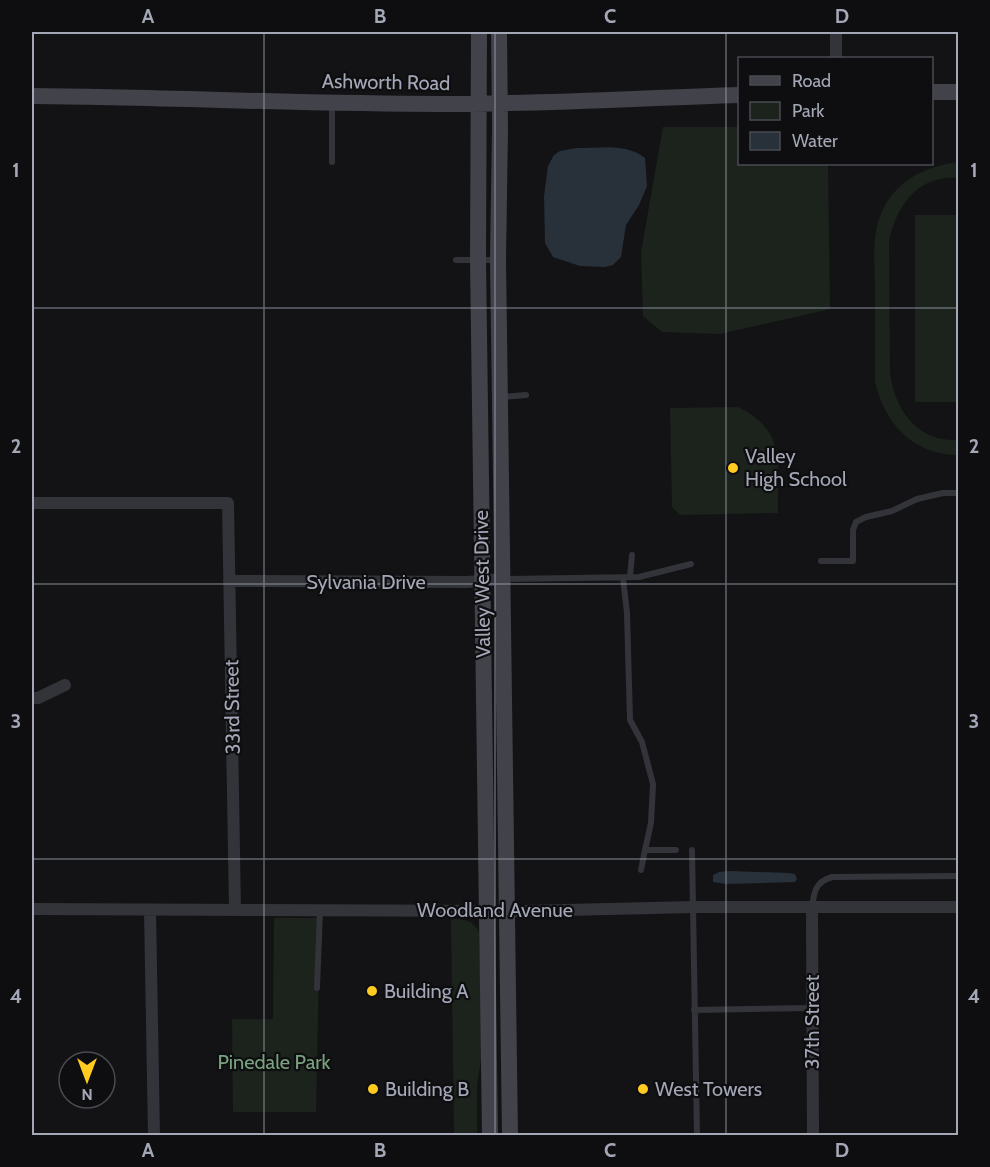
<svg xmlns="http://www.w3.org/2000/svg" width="990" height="1167" viewBox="0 0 990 1167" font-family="Cabin,sans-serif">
	<rect width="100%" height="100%" fill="#131315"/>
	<path fill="#1b231c" d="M663,127H739L740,164H828L830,309L720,334L662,332L643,316L641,252Z
		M958,162V178C918,175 897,205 889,241L890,373C895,410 917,442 958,440V455C913,455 884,423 875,381C875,350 875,320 875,289C875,272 873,255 875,239C880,191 914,168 958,162Z
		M915,215H958V402H915Z
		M738,407C788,431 777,466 778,513L680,515L672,507L670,408Z
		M274,918H320L316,1112H233L232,1019H273Z
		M451,919C464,919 474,920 479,933L482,1054L477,1085V1135H454Z"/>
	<path fill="#283039" d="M576,148C599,148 627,143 645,158L647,186L639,205L626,225L621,257L613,265L605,267L580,266L553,257L545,243L544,196L548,166L554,155L560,151Z
		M729,871L789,873L795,874L797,879L795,882L726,884L713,882V875L719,872Z"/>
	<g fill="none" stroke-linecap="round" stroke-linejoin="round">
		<path stroke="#33343a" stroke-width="6" d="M332,162V103
			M456,260H498
			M500,397L526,395
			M821,561H853V530L856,522L866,517L892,511L917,499L943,493H958
			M630,577L632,555
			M623,578L627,613L630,720L642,742L653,784L651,823L645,850
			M504,579L639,577L691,564
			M692,850L697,1136
			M641,870L645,850H676
			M812,908C814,892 815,882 832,877L958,876
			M317,988L320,911
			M694,1010L812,1008"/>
		<path stroke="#33343a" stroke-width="12" d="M836,32V58
			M32,503H228L235,910
			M229,581L468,582L503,579
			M32,698H38L65,685
			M812,908L813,1136
			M32,909L523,911L694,907H958
			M150,910L154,1136"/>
		<path stroke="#41424a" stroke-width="16" d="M479,32L478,260L490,1136
			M499,32L500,129L498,260L510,1136
			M932,92H958
			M32,96C168,97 304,104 440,104C540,104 640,98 740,95"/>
	</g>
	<path fill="none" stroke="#a3a7b6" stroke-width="1.5" stroke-opacity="0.55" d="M264,32V1136M495,32V1136M726,32V1136M32,308H958M32,584H958M32,859H958"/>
	<g fill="#ffcb21" stroke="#0e0e10" stroke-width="2">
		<circle cx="733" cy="468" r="6"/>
		<circle cx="372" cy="991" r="6"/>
		<circle cx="373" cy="1089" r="6"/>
		<circle cx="643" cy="1089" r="6"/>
	</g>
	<g text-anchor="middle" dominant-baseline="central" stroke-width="4.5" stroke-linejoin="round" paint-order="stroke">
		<g font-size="20" fill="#a3a7b6" stroke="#0e0e10">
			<text transform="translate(386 82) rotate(1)">Ashworth Road</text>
			<text x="366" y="582">Sylvania Drive</text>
			<text transform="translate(482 584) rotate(-91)">Valley West Drive</text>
			<text transform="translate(232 707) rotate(-91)">33rd Street</text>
			<text x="495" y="910">Woodland Avenue</text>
			<text transform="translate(812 1022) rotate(-90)">37th Street</text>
		</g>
		<g font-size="20" fill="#a3a7b6" stroke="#0e0e10" text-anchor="start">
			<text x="745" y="456">Valley<tspan x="745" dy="23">High School</tspan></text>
			<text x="384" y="991">Building A</text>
			<text x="385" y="1089">Building B</text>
			<text x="655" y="1089">West Towers</text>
		</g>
		<g font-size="20" fill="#79a380" stroke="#0e0e10">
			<text x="274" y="1062">Pinedale Park</text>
		</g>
	</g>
	<rect width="990" height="1167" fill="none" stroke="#0e0e10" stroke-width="66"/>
	<rect x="738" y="57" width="195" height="108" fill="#0e0e10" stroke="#4a4b52" stroke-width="1.5"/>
	<rect x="750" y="76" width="30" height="9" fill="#41424a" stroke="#4a4b52" stroke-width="1.5"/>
	<text x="792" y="87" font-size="18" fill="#a3a7b6">Road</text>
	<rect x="750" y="102" width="30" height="18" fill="#1b231c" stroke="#4a4b52" stroke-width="1.5"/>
	<text x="792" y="117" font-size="18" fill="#a3a7b6">Park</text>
	<rect x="750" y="132" width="30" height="18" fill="#283039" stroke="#4a4b52" stroke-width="1.5"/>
	<text x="792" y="147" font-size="18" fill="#a3a7b6">Water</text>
	<g transform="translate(87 1080) rotate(180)"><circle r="28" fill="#0e0e10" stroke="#4a4b52" stroke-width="1.5"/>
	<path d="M0-4.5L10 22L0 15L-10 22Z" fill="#ffcb21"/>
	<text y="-9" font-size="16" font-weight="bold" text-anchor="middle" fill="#a3a7b6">N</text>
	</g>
	<rect x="33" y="33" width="924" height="1101" fill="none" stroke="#a3a7b6" stroke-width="2"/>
	<g font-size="20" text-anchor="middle" font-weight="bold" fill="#a3a7b6">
		<text x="148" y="23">A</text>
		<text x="380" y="23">B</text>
		<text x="610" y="23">C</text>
		<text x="842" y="23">D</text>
		<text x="16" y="177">1</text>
		<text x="974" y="177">1</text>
		<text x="16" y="453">2</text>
		<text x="974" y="453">2</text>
		<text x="16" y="728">3</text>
		<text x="974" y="728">3</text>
		<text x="16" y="1003">4</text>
		<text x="974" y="1003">4</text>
		<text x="148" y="1157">A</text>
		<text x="380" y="1157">B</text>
		<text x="610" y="1157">C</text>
		<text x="842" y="1157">D</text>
	</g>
</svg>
